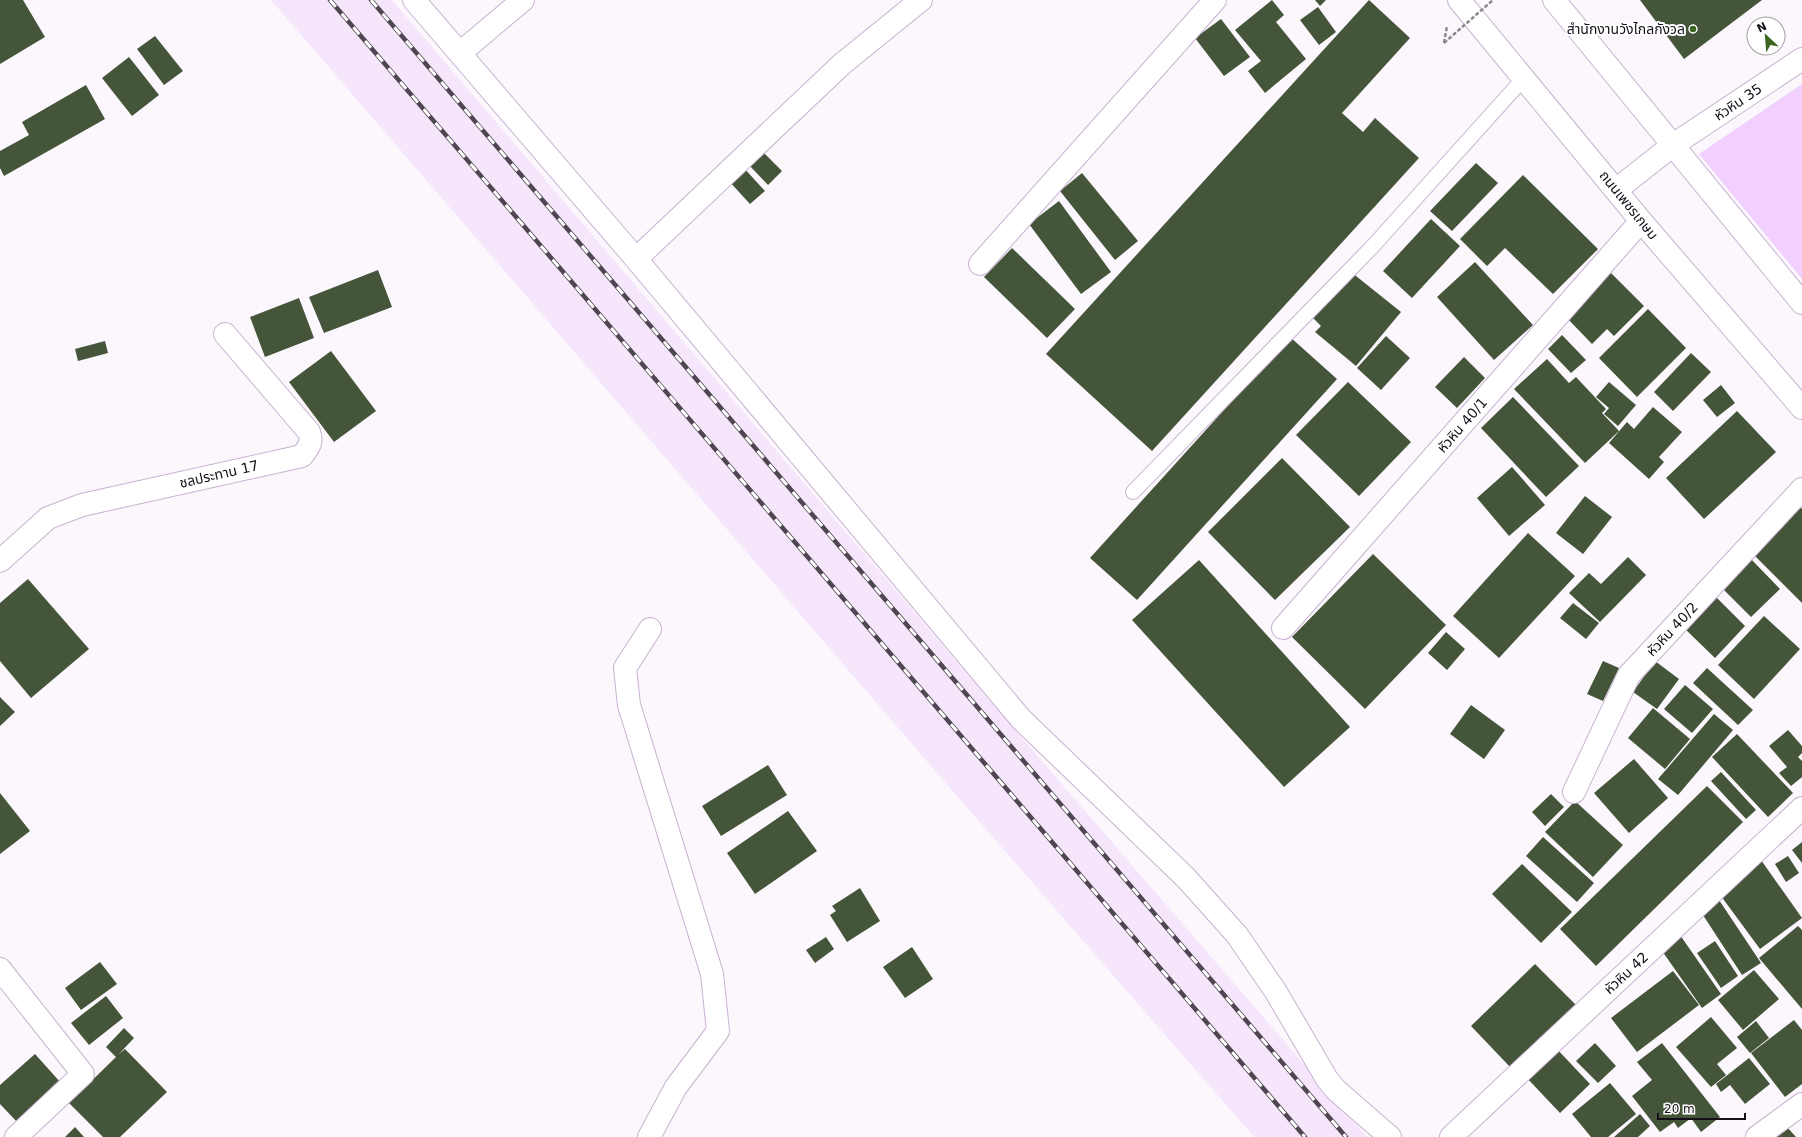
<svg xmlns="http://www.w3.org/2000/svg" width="1802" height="1137" viewBox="0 0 1802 1137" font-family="'DejaVu Sans','Noto Sans Thai',sans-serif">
	<rect width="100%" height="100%" fill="#fbf7fd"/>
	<path fill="#f6e6fc" d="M271,0H392L990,701L1367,1137H1254L937,773Z"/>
	<path fill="#f1cfff" d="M1802,84V279L1699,154Z"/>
	<path fill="#44553a" d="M0,0H23L45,37L0,64Z
		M1272,0L1284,15L1276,22L1306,59L1265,93L1248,71L1261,61L1235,30Z
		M1315,0H1326L1320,6Z
		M1369,0L1410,38L1342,113L1363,132L1375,118L1419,158L1152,451L1046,354Z
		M1640,0H1762L1684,59Z
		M1318,7L1336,32L1319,45L1300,20Z
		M1221,19L1250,57L1224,76L1195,38Z
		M155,36L183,71L164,85L137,49Z
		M129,57L159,95L132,116L102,78Z
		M86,85L105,119L4,176L0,168V151L29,135L22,122Z
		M761,150L782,171L768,185L747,163Z
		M1476,163L1498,183L1452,231L1430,211Z
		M743,167L765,191L750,204L728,180Z
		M1082,173L1138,241L1115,260L1060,191Z
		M1523,175L1598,249L1553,294L1505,248L1487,266L1460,239Z
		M1059,201L1111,272L1081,294L1029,224Z
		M1431,219L1460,246L1412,298L1383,271Z
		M1012,248L1075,309L1047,338L984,277Z
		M1475,262L1533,325L1494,360L1437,297Z
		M378,270L392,307L324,333L309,297Z
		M1351,272L1401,312L1356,366L1315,332L1321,326L1313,318Z
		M1611,273L1644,306L1614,336L1607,329L1592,344L1566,317Z
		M299,298L314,338L265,357L250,317Z
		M1648,309L1686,348L1637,397L1599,358Z
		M1562,335L1586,360L1571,373L1548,349Z
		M1386,336L1410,358L1381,390L1357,368Z
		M1290,337L1337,379L1137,600L1090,558Z
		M105,341L108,353L78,361L75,349Z
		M331,351L376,411L334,442L289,382Z
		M1691,353L1711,372L1673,411L1654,392Z
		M1464,357L1485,378L1457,408L1435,387Z
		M1547,359L1569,383L1576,377L1606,409L1602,413L1619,431L1585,463L1514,389Z
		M1348,382L1411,442L1359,496L1296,435Z
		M1609,382L1636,405L1618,426L1604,414L1609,408L1596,397Z
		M1721,385L1735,403L1717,417L1703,400Z
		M1513,397L1579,466L1546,497L1481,428Z
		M1653,407L1682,432L1659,457L1664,462L1649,479L1609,443L1627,422L1634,429Z
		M1737,411L1776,452L1704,519L1666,478Z
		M1282,458L1350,527L1275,600L1208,532Z
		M1512,467L1545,505L1509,536L1477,498Z
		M1585,496L1612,517L1583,554L1556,533Z
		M1798,505L1802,509V603L1751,552Z
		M1528,533L1575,576L1499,658L1453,616Z
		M1373,554L1446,625L1365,709L1292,637Z
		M1628,557L1646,575L1600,622L1569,593L1589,573L1601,584Z
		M1750,558L1780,589L1751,617L1721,587Z
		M1199,560L1350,727L1284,787L1132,620Z
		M28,579L89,649L31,698L0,661V603Z
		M1714,595L1745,626L1715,658L1683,627Z
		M1573,603L1599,623L1586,639L1560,618Z
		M1764,616L1800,649L1754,699L1718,665Z
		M1446,632L1465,649L1447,670L1428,653Z
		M1603,661L1619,668L1603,701L1587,694Z
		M1655,661L1679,679L1657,709L1633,692Z
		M1707,668L1753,710L1738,725L1693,683Z
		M1685,685L1713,709L1692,733L1664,709Z
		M0,697L15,712L0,726Z
		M1471,705L1505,730L1484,759L1450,734Z
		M1653,708L1690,739L1665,769L1628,738Z
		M1714,714L1733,730L1678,795L1658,779Z
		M1788,730L1802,746V753L1798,757L1802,761V777L1791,786L1779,773L1787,767L1769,746Z
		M1737,734L1793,793L1768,817L1712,757Z
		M1634,759L1668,798L1629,833L1594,793Z
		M768,765L787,795L721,836L702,806Z
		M1721,772L1756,810L1746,819L1711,781Z
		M1707,786L1743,822L1596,966L1560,929Z
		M0,793L30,831L0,854Z
		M1551,794L1564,807L1545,826L1532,812Z
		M1575,801L1623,845L1593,877L1545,832Z
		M788,811L817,851L755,894L727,853Z
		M1543,837L1594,883L1577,902L1526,856Z
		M1802,842V863L1792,850Z
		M1788,856L1799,873L1786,882L1775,864Z
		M1761,860L1802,918L1760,949L1718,892Z
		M1522,864L1572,912L1541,943L1492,894Z
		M860,888L880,921L847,942L830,915L836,911L832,906Z
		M1719,900L1761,963L1742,975L1701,912Z
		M1798,926L1802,930V1009L1759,958Z
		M1680,935L1721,994L1702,1008L1660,948Z
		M826,937L834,949L815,963L806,950Z
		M1715,941L1738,976L1721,988L1697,953Z
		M912,947L933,979L905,998L883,967Z
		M100,962L117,984L81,1010L65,988Z
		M1535,964L1577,1006L1512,1069L1471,1026Z
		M1754,970L1779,999L1743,1030L1718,1000Z
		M1673,971L1699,1005L1637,1052L1611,1018Z
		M106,996L123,1018L89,1045L71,1023Z
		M1711,1017L1737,1048L1717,1064L1726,1075L1711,1087L1676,1047Z
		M1794,1020L1802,1030V1084L1785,1097L1751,1053Z
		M1756,1021L1769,1038L1750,1053L1737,1037Z
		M124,1028L134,1038L119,1054L125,1049L167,1092L120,1137H103L69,1103L116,1057L106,1047Z
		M1595,1043L1616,1066L1598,1083L1576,1061Z
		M1662,1043L1720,1117L1701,1132L1691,1118L1678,1128L1674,1122L1660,1132L1632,1096L1652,1080L1637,1062Z
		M1555,1047L1590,1084L1560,1113L1525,1076Z
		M35,1054L61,1083L18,1123L0,1104V1085Z
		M1749,1058L1770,1084L1745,1104L1730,1085L1721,1092L1716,1084Z
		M1610,1083L1636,1114L1608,1137H1591L1572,1114Z
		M1640,1114L1650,1126L1638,1137H1614Z
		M1786,1126L1796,1137H1772Z
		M75,1127L84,1137H65Z"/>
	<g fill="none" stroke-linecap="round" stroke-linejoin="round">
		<defs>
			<path id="service" d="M1133,492L1373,246L1524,78"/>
			<path id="minor" d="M414,0L636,259L1021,719L1186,878L1237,935L1276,992L1327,1079L1336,1090L1390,1137
				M460,53L523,0
				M1673,145L1802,59
				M636,259L842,64L921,0
				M980,264L1215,0
				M0,561L48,518L82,505L302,456C309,447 313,442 309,432L225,334
				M1283,628L1641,221
				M1574,792L1629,675L1802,489
				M0,969L83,1074L16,1137
				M649,1137L676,1087L718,1031L712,974L629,705L625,668L650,629
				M1451,1137L1802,808
				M1757,1137L1802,1104"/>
			<path id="primary" d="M1459,0L1641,221L1802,408
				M1554,0L1802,303
				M1616,190L1673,145"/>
		</defs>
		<use href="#service" stroke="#c7b2d0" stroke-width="16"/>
		<use href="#minor" stroke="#c7b2d0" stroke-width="24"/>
		<use href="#primary" stroke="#c7b2d0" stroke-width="24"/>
		<path stroke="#8c878f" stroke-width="2.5" stroke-dasharray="4 2" stroke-linecap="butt" d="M1444,43L1447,26"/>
		<use href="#service" stroke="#fff" stroke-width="14"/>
		<use href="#minor" stroke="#fff" stroke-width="22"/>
		<use href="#primary" stroke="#fff" stroke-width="22"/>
		<defs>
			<path id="rail" d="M330,0L1305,1137
				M371,0L1346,1137"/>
		</defs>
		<use href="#rail" stroke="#4e4751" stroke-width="4.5"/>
		<use href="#rail" stroke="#fff" stroke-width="3" stroke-dasharray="9" stroke-linecap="butt"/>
		<path stroke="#8c878f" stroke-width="2.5" stroke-dasharray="4 2" stroke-linecap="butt" d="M1444,43L1493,0"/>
	</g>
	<circle fill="#3e6520" stroke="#fff" stroke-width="1.5" cx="1693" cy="29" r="4"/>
	<g text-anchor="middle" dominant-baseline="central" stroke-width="4" stroke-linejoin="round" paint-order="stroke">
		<g font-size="14" fill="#160f19" stroke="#fff" text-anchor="end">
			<text x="1685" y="29">สํานักงานวังไกลกังวล</text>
		</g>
		<g font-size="14" fill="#160f19" stroke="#fff">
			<text transform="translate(1738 102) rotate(-34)">หัวหิน 35</text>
			<text transform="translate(1629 205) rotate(51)">ถนนเพชรเกษม</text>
			<text transform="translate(1462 425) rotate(-49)">หัวหิน 40/1</text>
			<text transform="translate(219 474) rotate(-13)">ชลประทาน 17</text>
			<text transform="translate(1672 629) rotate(-47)">หัวหิน 40/2</text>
			<text transform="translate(1626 973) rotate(-43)">หัวหิน 42</text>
		</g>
	</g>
	<g transform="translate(1766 36) rotate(334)"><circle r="19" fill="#ffffff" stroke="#a29fa3"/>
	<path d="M0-3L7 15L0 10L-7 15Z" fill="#3e6520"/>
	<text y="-6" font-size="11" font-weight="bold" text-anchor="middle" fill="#160f19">N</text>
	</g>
	<path d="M1658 1113v6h87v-6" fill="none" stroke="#160f19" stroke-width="2"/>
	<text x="1664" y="1113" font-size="12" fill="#160f19" stroke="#ffffff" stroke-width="3" paint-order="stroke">20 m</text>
</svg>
